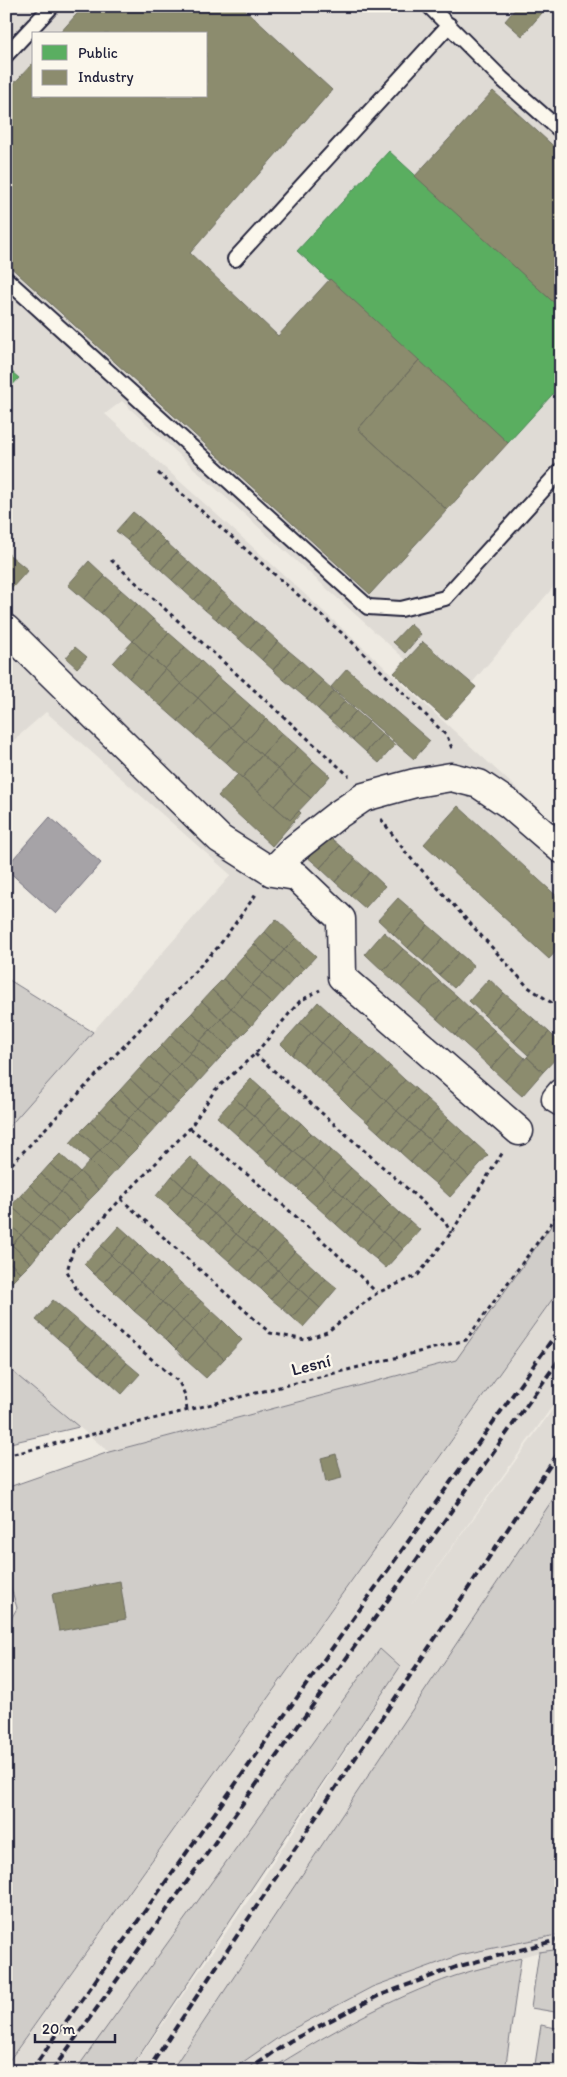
<svg xmlns="http://www.w3.org/2000/svg" width="567" height="2077" viewBox="0 0 567 2077" font-family="Itim,sans-serif">
	<rect width="100%" height="100%" fill="#eeeae2"/>
	<filter id="ink" filterUnits="userSpaceOnUse"><feTurbulence type="fractalNoise" baseFrequency=".02" numOctaves="2"/><feDisplacementMap in="SourceGraphic" scale="10" xChannelSelector="R" yChannelSelector="G"/><feConvolveMatrix kernelMatrix="1 2 1 2 8 2 1 2 1" color-interpolation-filters="sRGB"/></filter>
	<g filter="url(#ink)">
		<path fill="#dfdbd5" fill-rule="evenodd" d="M6,6H561V578L471,684L424,642L406,660L202,476L122,401L105,414L286,577L561,829V1218L460,1359L109,1452L6,1366V1130L231,875L46,712L6,747ZM34,34H206V96H34Z
			M561,1288V1394L409,1607L561,1398V1488L171,2071H130L250,1898L400,1667L380,1649L79,2071H6V2066Z
			M561,1934V1949L539,1952L455,1976L306,2047L268,2071H230L285,2033L372,1987L460,1955Z"/>
		<path fill="#d0cdc9" stroke="#797882" d="M6,978L93,1032L6,1130Z
			M561,1212V1287L6,2065V1628L17,1608L6,1571V1488L109,1452L456,1360Z
			M6,1366L13,1372L79,1427L6,1444Z
			M561,1487V1934L460,1955L372,1987L285,2033L230,2071H171Z
			M380,1649L400,1667L129,2071H75Z
			M561,1949V2013L531,2008L539,1952Z
			M521,1958L505,2071H453L407,2063L398,2071H268C327,2034 389,1999 455,1976C476,1969 499,1964 521,1958Z
			M541,2025L561,2029V2071H534Z"/>
		<path fill="#a6a3a7" stroke="#716f7c" d="M50,817L101,863L56,914L6,869V867Z"/>
		<path fill="#5aae61" stroke="#498456" d="M389,151L561,309V385L508,443L297,251Z
			M6,367L19,378L6,392Z"/>
		<path fill="#8c8c6e" stroke="#6c6c5f" d="M84,6H241L332,90L190,253L278,336L330,279L419,360L358,429L447,510L370,594L6,263V92L34,62V96H206V34H59Z
			M518,6H548L522,36L505,21Z
			M493,91L561,153V309L415,176Z
			M419,360L508,443L447,510L358,429Z
			M133,512L144,521L127,540L116,531Z
			M144,521L155,531L138,550L127,540Z
			M155,531L166,542L150,560L138,550Z
			M166,542L177,552L161,570L150,560Z
			M6,552L28,570L11,589L6,585Z
			M177,552L189,562L172,580L161,570Z
			M89,561L105,576L84,599L68,585Z
			M189,562L200,572L183,590L172,580Z
			M200,572L211,581L194,600L183,590Z
			M105,576L121,590L101,613L84,599Z
			M211,581L222,591L205,610L194,600Z
			M121,590L137,604L117,627L101,613Z
			M222,591L233,601L216,619L205,610Z
			M233,601L244,611L227,629L216,619Z
			M137,604L153,619L133,641L117,627Z
			M244,611L255,621L239,639L227,629Z
			M153,619L169,633L149,656L133,641Z
			M255,621L267,631L250,649L239,639Z
			M410,624L421,634L405,653L393,642Z
			M267,631L278,641L262,660L250,649Z
			M169,633L185,647L165,669L149,656Z
			M133,641L149,656L129,678L113,663Z
			M278,641L289,651L273,670L262,660Z
			M423,642L476,687L446,720L394,673Z
			M75,647L87,657L77,668L66,658Z
			M185,647L201,661L181,684L165,669Z
			M289,651L301,661L284,680L273,670Z
			M149,656L165,669L145,692L129,678Z
			M201,661L217,676L198,698L181,684Z
			M301,661L312,671L295,689L284,680Z
			M165,669L181,684L161,706L145,692Z
			M347,669L430,741L414,759L331,687Z
			M312,671L323,681L307,699L295,689Z
			M217,676L234,691L214,713L198,698Z
			M323,681L334,691L318,709L307,699Z
			M181,684L198,698L178,721L161,706Z
			M234,691L250,705L230,727L214,713Z
			M334,691L345,701L329,719L318,709Z
			M198,698L214,713L194,735L178,721Z
			M345,701L356,711L340,729L329,719Z
			M250,705L266,719L246,741L230,727Z
			M356,711L369,722L353,740L340,729Z
			M214,713L230,727L210,749L194,735Z
			M266,719L282,733L262,755L246,741Z
			M369,722L382,734L366,752L353,740Z
			M230,727L246,741L226,763L210,749Z
			M282,733L298,747L278,769L262,755Z
			M382,734L395,745L379,763L366,752Z
			M246,741L262,755L242,778L226,763Z
			M298,747L314,762L294,784L278,769Z
			M262,755L278,769L258,792L242,778Z
			M314,762L330,776L311,798L294,784Z
			M278,769L294,784L274,806L258,792Z
			M238,774L290,820L299,811L301,813L272,846L218,796Z
			M294,784L311,798L290,820L274,806Z
			M458,806L561,900V946L549,959L424,844Z
			M325,833L340,846L320,868L305,855Z
			M340,846L355,859L335,882L320,868Z
			M355,859L370,872L350,895L335,882Z
			M370,872L385,886L365,908L350,895Z
			M398,898L413,911L393,934L378,920Z
			M413,911L428,925L408,948L393,934Z
			M276,919L296,938L284,950L265,932Z
			M428,925L443,938L423,961L408,948Z
			M265,932L284,950L274,962L254,944Z
			M384,932L403,949L383,971L365,954Z
			M296,938L316,956L304,969L284,950Z
			M443,938L459,953L439,975L423,961Z
			M254,944L274,962L263,973L244,955Z
			M403,949L421,964L401,987L383,971Z
			M284,950L304,969L293,980L274,962Z
			M459,953L474,966L454,988L439,975Z
			M244,955L263,973L252,985L233,967Z
			M274,962L293,980L283,991L263,973Z
			M421,964L439,981L419,1003L401,987Z
			M233,967L252,985L242,996L223,979Z
			M263,973L283,991L272,1003L252,985Z
			M223,979L242,996L231,1008L212,990Z
			M489,979L504,993L484,1015L469,1001Z
			M439,981L457,996L437,1019L419,1003Z
			M252,985L272,1003L261,1014L242,996Z
			M212,990L231,1008L221,1019L202,1001Z
			M504,993L519,1006L499,1028L484,1015Z
			M242,996L261,1014L251,1026L231,1008Z
			M457,996L475,1013L455,1035L437,1019Z
			M202,1001L221,1019L210,1030L192,1013Z
			M318,1002L330,1013L312,1034L300,1023Z
			M519,1006L534,1019L514,1042L499,1028Z
			M231,1008L251,1026L240,1037L221,1019Z
			M192,1013L210,1030L200,1041L181,1024Z
			M330,1013L341,1022L322,1043L312,1034Z
			M475,1013L494,1030L474,1052L455,1035Z
			M221,1019L240,1037L230,1048L210,1030Z
			M534,1019L549,1032L528,1055L514,1042Z
			M341,1022L351,1032L333,1053L322,1043Z
			M300,1023L311,1033L292,1055L281,1044Z
			M181,1024L200,1041L190,1053L171,1035Z
			M210,1030L230,1048L219,1059L200,1041Z
			M494,1030L511,1046L491,1068L474,1052Z
			M351,1032L363,1042L344,1063L333,1053Z
			M549,1032L561,1044V1053L543,1072L527,1057Z
			M311,1033L321,1043L303,1064L292,1055Z
			M171,1035L190,1053L180,1064L161,1046Z
			M200,1041L219,1059L209,1070L190,1053Z
			M363,1042L376,1053L356,1074L344,1063Z
			M321,1043L332,1052L313,1073L303,1064Z
			M161,1046L180,1064L169,1075L150,1057Z
			M511,1046L525,1058L505,1081L491,1068Z
			M332,1052L344,1063L325,1084L313,1073Z
			M190,1053L209,1070L199,1081L180,1064Z
			M376,1053L390,1066L371,1087L356,1074Z
			M150,1057L169,1075L159,1086L140,1068Z
			M527,1057L543,1072L522,1096L505,1081Z
			M344,1063L356,1074L338,1095L325,1084Z
			M180,1064L199,1081L188,1093L169,1075Z
			M390,1066L405,1080L386,1101L371,1087Z
			M140,1068L159,1086L149,1097L130,1079Z
			M356,1074L371,1087L351,1108L338,1095Z
			M169,1075L188,1093L178,1103L159,1086Z
			M130,1079L149,1097L139,1108L120,1090Z
			M251,1079L261,1088L244,1107L234,1098Z
			M405,1080L416,1089L397,1111L386,1101Z
			M159,1086L178,1103L168,1114L149,1097Z
			M371,1087L386,1101L367,1122L351,1108Z
			M261,1088L271,1097L254,1116L244,1107Z
			M416,1089L427,1099L408,1121L397,1111Z
			M120,1090L139,1108L129,1118L110,1100Z
			M149,1097L168,1114L158,1125L139,1108Z
			M271,1097L281,1106L264,1125L254,1116Z
			M234,1098L244,1107L227,1126L217,1117Z
			M427,1099L438,1109L419,1131L408,1121Z
			M110,1100L129,1118L120,1129L100,1111Z
			M386,1101L397,1111L378,1132L367,1122Z
			M281,1106L291,1115L274,1134L264,1125Z
			M244,1107L254,1116L237,1135L227,1126Z
			M139,1108L158,1125L148,1136L129,1118Z
			M438,1109L449,1119L430,1140L419,1131Z
			M100,1111L120,1129L110,1140L90,1122Z
			M397,1111L408,1121L389,1142L378,1132Z
			M291,1115L301,1123L284,1143L274,1134Z
			M254,1116L264,1125L247,1144L237,1135Z
			M129,1118L148,1136L138,1147L120,1129Z
			M449,1119L462,1131L442,1151L430,1140Z
			M408,1121L419,1131L400,1152L389,1142Z
			M90,1122L110,1140L100,1150L80,1132Z
			M301,1123L311,1133L294,1152L284,1143Z
			M264,1125L274,1134L257,1153L247,1144Z
			M120,1129L138,1147L128,1157L110,1140Z
			M419,1131L430,1140L411,1162L400,1152Z
			M462,1131L475,1143L456,1164L442,1151Z
			M80,1132L100,1150L90,1161L70,1143Z
			M311,1133L321,1141L304,1160L294,1152Z
			M274,1134L284,1143L267,1162L257,1153Z
			M110,1140L128,1157L118,1168L100,1150Z
			M430,1140L442,1151L423,1173L411,1162Z
			M321,1141L331,1150L314,1169L304,1160Z
			M284,1143L294,1152L277,1171L267,1162Z
			M475,1143L488,1155L469,1176L456,1164Z
			M100,1150L118,1168L108,1179L90,1161Z
			M331,1150L341,1159L324,1178L314,1169Z
			M442,1151L455,1163L436,1184L423,1173Z
			M294,1152L304,1160L287,1180L277,1171Z
			M60,1154L80,1172L70,1182L50,1164Z
			M190,1157L200,1166L183,1186L172,1176Z
			M341,1159L351,1168L333,1187L324,1178Z
			M304,1160L314,1169L297,1188L287,1180Z
			M90,1161L108,1179L99,1190L80,1172Z
			M455,1163L469,1176L450,1197L436,1184Z
			M50,1164L70,1182L61,1192L41,1174Z
			M200,1166L211,1176L194,1195L183,1186Z
			M351,1168L361,1177L344,1196L333,1187Z
			M314,1169L324,1178L306,1197L297,1188Z
			M80,1172L99,1190L89,1200L70,1182Z
			M41,1174L61,1192L50,1204L30,1185Z
			M172,1176L183,1186L167,1205L156,1196Z
			M211,1176L221,1185L204,1205L194,1195Z
			M361,1177L371,1186L353,1205L344,1196Z
			M324,1178L333,1187L316,1206L306,1197Z
			M70,1182L89,1200L80,1210L61,1192Z
			M30,1185L50,1204L41,1214L21,1195Z
			M221,1185L232,1195L214,1214L204,1205Z
			M183,1186L194,1195L177,1215L167,1205Z
			M371,1186L381,1195L363,1214L353,1205Z
			M333,1187L344,1196L326,1215L316,1206Z
			M61,1192L80,1210L69,1221L50,1204Z
			M21,1195L41,1214L31,1224L11,1206Z
			M194,1195L204,1205L188,1224L177,1215Z
			M232,1195L243,1204L225,1224L214,1214Z
			M381,1195L390,1204L373,1223L363,1214Z
			M344,1196L353,1205L336,1224L326,1215Z
			M50,1204L69,1221L59,1231L41,1214Z
			M243,1204L253,1214L236,1234L225,1224Z
			M390,1204L400,1213L383,1232L373,1223Z
			M204,1205L214,1214L198,1233L188,1224Z
			M353,1205L363,1214L346,1233L336,1224Z
			M11,1206L31,1224L21,1235L6,1221V1211Z
			M400,1213L410,1221L393,1240L383,1232Z
			M41,1214L59,1231L50,1242L31,1224Z
			M214,1214L225,1224L209,1243L198,1233Z
			M253,1214L263,1223L246,1242L236,1234Z
			M363,1214L373,1223L356,1242L346,1233Z
			M6,1221L21,1235L12,1245L6,1240Z
			M410,1221L420,1230L403,1249L393,1240Z
			M263,1223L274,1232L257,1251L246,1242Z
			M373,1223L383,1232L366,1251L356,1242Z
			M31,1224L50,1242L40,1252L21,1235Z
			M225,1224L236,1234L220,1253L209,1243Z
			M119,1226L129,1235L111,1255L101,1246Z
			M274,1232L285,1242L267,1261L257,1251Z
			M383,1232L393,1240L376,1259L366,1251Z
			M236,1234L246,1242L229,1261L220,1253Z
			M21,1235L40,1252L31,1263L12,1245Z
			M129,1235L139,1244L120,1264L111,1255Z
			M393,1240L403,1249L386,1268L376,1259Z
			M246,1242L257,1251L240,1271L229,1261Z
			M285,1242L295,1251L278,1270L267,1261Z
			M139,1244L148,1253L131,1273L120,1264Z
			M12,1245L31,1263L21,1273L6,1259V1251Z
			M101,1246L111,1255L94,1274L84,1264Z
			M257,1251L267,1261L250,1280L240,1271Z
			M295,1251L305,1260L288,1280L278,1270Z
			M148,1253L159,1262L140,1282L131,1273Z
			M111,1255L120,1264L104,1282L94,1274Z
			M6,1259L21,1273L11,1283L6,1279Z
			M305,1260L316,1270L299,1289L288,1280Z
			M267,1261L278,1270L261,1289L250,1280Z
			M159,1262L169,1272L152,1292L140,1282Z
			M120,1264L131,1273L114,1292L104,1282Z
			M278,1270L288,1280L271,1299L261,1289Z
			M316,1270L326,1279L309,1298L299,1289Z
			M169,1272L181,1283L162,1302L152,1292Z
			M131,1273L140,1282L124,1301L114,1292Z
			M326,1279L337,1288L320,1308L309,1298Z
			M288,1280L299,1289L282,1308L271,1299Z
			M140,1282L152,1292L134,1311L124,1301Z
			M181,1283L191,1292L172,1311L162,1302Z
			M299,1289L309,1298L292,1317L282,1308Z
			M152,1292L162,1302L146,1321L134,1311Z
			M191,1292L201,1301L183,1321L172,1311Z
			M309,1298L320,1308L303,1327L292,1317Z
			M53,1300L64,1309L47,1329L36,1320Z
			M201,1301L212,1311L193,1330L183,1321Z
			M162,1302L172,1311L155,1330L146,1321Z
			M64,1309L75,1318L57,1338L47,1329Z
			M172,1311L183,1321L166,1339L155,1330Z
			M212,1311L223,1321L205,1341L193,1330Z
			M75,1318L85,1327L68,1347L57,1338Z
			M183,1321L193,1330L176,1349L166,1339Z
			M223,1321L242,1340L224,1359L205,1341Z
			M85,1327L96,1336L78,1356L68,1347Z
			M193,1330L205,1341L187,1361L176,1349Z
			M96,1336L106,1345L89,1365L78,1356Z
			M205,1341L224,1359L206,1378L187,1361Z
			M106,1345L117,1354L99,1374L89,1365Z
			M117,1354L127,1363L110,1383L99,1374Z
			M127,1363L140,1374L122,1394L110,1383Z
			M336,1454L342,1478L326,1482L321,1458Z
			M120,1581L126,1619L59,1631L52,1594Z"/>
		<g fill="none" stroke-linecap="round" stroke-linejoin="round">
			<defs>
				<path id="service" d="M429,6L502,79L561,131
					M6,55L52,6
					M235,259L449,25
					M6,279L368,607L401,609L445,598L561,470"/>
				<path id="minor" d="M6,629L220,839L272,872L296,876L341,919L342,977L519,1131
					M272,872L294,849L336,816L364,797L415,783L451,777L479,784L509,804L561,849
					M561,1093L556,1099L561,1102"/>
			</defs>
			<use href="#service" stroke="#22223b" stroke-width="18"/>
			<use href="#minor" stroke="#22223b" stroke-width="31"/>
			<path stroke="#22223b" stroke-width="3" stroke-dasharray="4 4" stroke-linecap="butt" d="M158,473L351,641L447,736L453,751
				M111,560L349,776
				M381,819L407,854L528,987L561,1009
				M255,1054L445,1222L451,1233
				M190,1128C256,1180 318,1234 377,1293
				M6,1170L218,947L257,893
				M121,1199L190,1128L215,1090L255,1054L300,1001L320,990
				M187,1410L185,1395L179,1382L98,1314L78,1292L67,1271L73,1250L121,1199L270,1333L305,1340L327,1332L377,1293L418,1275L451,1233L503,1152
				M6,1456L466,1340L561,1210"/>
			<use href="#service" stroke="#fbf7ec" stroke-width="14"/>
			<use href="#minor" stroke="#fbf7ec" stroke-width="28"/>
			<path stroke="#22223b" stroke-width="4" stroke-dasharray="8 4" stroke-linecap="butt" d="M31,2071L561,1327
				M52,2071L561,1357
				M147,2071L561,1449
				M247,2071L290,2041L378,1996L456,1967L561,1939"/>
		</g>
	</g>
	<g text-anchor="middle" dominant-baseline="central" stroke-width="5" stroke-linejoin="round" paint-order="stroke">
		<g font-size="18" fill="#22223b" stroke="#fbf7ec">
			<text transform="translate(311 1365) rotate(-14)">Lesní</text>
		</g>
	</g>
	<rect width="567" height="2077" fill="none" stroke="#fbf7ec" stroke-width="25"/>
	<rect x="12" y="12" width="542" height="2052" fill="none" stroke="#22223b" stroke-width="2" filter="url(#ink)"/>
	<rect x="32" y="32" width="175" height="65" fill="#fbf7ec" stroke="#a4a2a5"/>
	<rect x="42" y="45" width="25" height="15" fill="#5aae61" stroke="#a4a2a5"/>
	<text x="78" y="58" font-size="15" fill="#22223b">Public</text>
	<rect x="42" y="70" width="25" height="15" fill="#8c8c6e" stroke="#a4a2a5"/>
	<text x="78" y="82" font-size="15" fill="#22223b">Industry</text>
	<path d="M35 2034v8h80v-8" fill="none" stroke="#22223b" stroke-width="2.5"/>
	<text x="42" y="2034" font-size="15" fill="#22223b" stroke="#fbf7ec" stroke-width="4" paint-order="stroke">20 m</text>
</svg>
